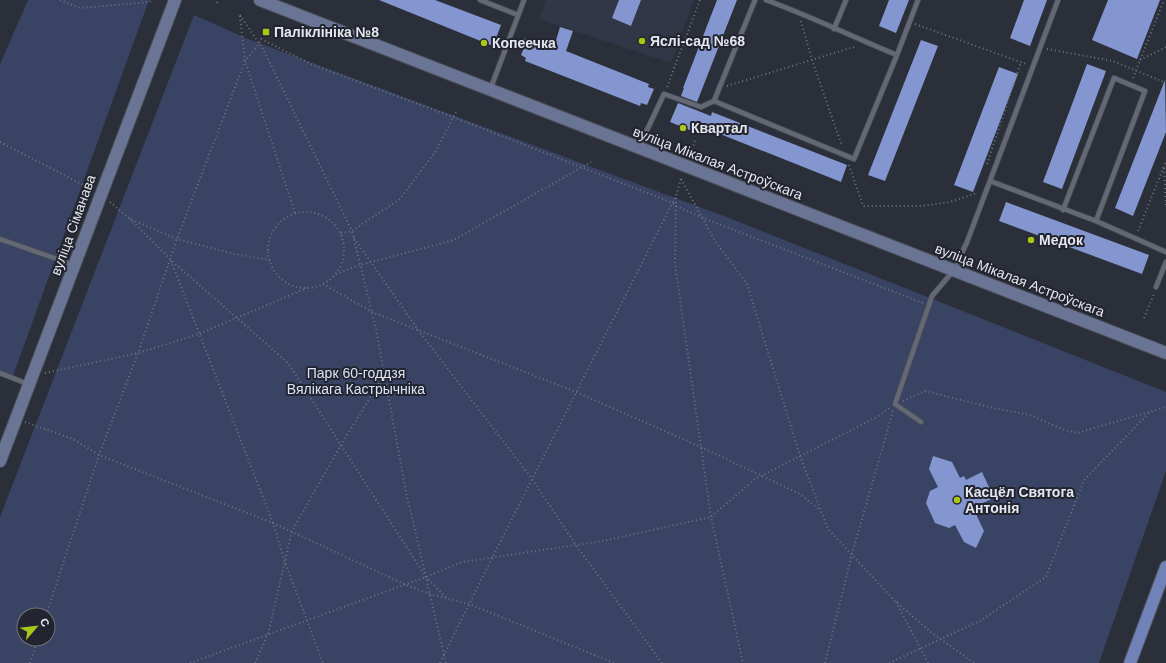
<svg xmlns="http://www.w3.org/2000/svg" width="1166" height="663" viewBox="0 0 1166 663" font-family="Helvetica,sans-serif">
	<rect width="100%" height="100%" fill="#2b2f39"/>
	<path fill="#323747" d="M546,0H694L671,63L539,19Z"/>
	<path fill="#394364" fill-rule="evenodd" d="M28,0H149L13,376L0,370V64Z
		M194,15L248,39L729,218L1166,392V471L1099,663H0V517ZM24,615H48V639H24Z"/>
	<path fill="#8496cf" d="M379,0H435L501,25L493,46Z
		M619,0H641L631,26L612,18Z
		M717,0H737L697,102L681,96L684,88H683Z
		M889,0H909L896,33L879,26Z
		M1024,0H1047L1030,46L1010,38Z
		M1108,0H1160L1137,59L1092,40Z
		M560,27L573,31L566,51L649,84L648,87L654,89L647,105L641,103L640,106L525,61L526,58L521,55L524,48L520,47L523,38L531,42L533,38L554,47Z
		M921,40L938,46L885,181L868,175Z
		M1087,64L1106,71L1062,189L1043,182Z
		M999,67L1018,74L973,192L954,185Z
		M1165,80L1166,132L1133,216L1115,208Z
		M678,103L711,116L712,112L847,165L841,182L700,126L697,133L670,122Z
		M1006,202L1149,255L1142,274L999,221Z
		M933,456L952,462L960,478L964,476L966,480L982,472L994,498L978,505L980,509L975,512L984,531L976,548L964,542L955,525L949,528L935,523L926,503L930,491L938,487L929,469Z"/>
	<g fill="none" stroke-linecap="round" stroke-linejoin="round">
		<defs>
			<path id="lane" d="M480,0L518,15
				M755,0L714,101L854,159L897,55C853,37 810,16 766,0
				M834,29L846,0
				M897,55L918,0
				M490,90L524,0
				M639,147L664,94L701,107L714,101
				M990,181L1096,221L1166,252
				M1063,210L1114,78L1145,91L1096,221
				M0,239L74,265
				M1156,287L1166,262
				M0,373L28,384
				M921,422L895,404L932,296L954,270L967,242L1058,0"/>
			<path id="secondary" d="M260,0L1166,353
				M0,461L175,0"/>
			<path id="primary" d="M1130,663L1166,567"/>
		</defs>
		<use href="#lane" stroke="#4a4d56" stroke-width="6"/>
		<use href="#secondary" stroke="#4a4d56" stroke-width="14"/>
		<use href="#primary" stroke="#4a4d56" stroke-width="14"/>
		<path stroke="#70747c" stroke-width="2" stroke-dasharray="1 3" stroke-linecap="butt" d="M60,0L80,8L150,2L151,0
			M217,3L218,0
			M240,15L263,49L352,231L400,199L436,151L457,110
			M240,16L245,61L295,213
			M801,21L812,60L842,146
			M915,24L1026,64
			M261,39L313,65L453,117L673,203L676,206L703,218L923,303
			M1047,49L1113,61L1166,83
			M1140,60L1166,47
			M1133,78L1164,0
			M727,86L857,46
			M667,87L700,0
			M0,142L91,189
			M690,157L695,140
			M987,164L1021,62
			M849,165L863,206H922L950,202L977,193
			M1164,168L1166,205
			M681,179L715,241L747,284L800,456L828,529L894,600L932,633L974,663
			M676,198L675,264L711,517L743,663
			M110,202L130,219L177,239L234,254L270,260
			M268 250a38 38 0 1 1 76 0a38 38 0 1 1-76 0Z
			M130,219L171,260L288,363L426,577L446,597
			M1138,231L1166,161
			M341,233L352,231L376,329L406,492L446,663
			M354,238L419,331L532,479L576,545L662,663
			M171,261L273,523L285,562L323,663
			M336,274L360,265L454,240L591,162
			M323,284L372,312L576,392L701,447L800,494L820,510
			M1144,318L1154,294
			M45,373L138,353L199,334L307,288
			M903,401L925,391L993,408L1030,415L1064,430L1077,433L1166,407
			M25,422L73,439L99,455L273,523L404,584L430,594L469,604L614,663
			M896,602L928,663
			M46,615L99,455L138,353L177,239L245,61L259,44L266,28
			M30,663L38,639
			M190,663L426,577L462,562L603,541L711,517L755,479L877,417L889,408
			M255,663L268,634L292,531L341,445L384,375
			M440,663L492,558L676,196L681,179
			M825,663L852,554L893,411
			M889,663L980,621L1046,577L1084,480L1149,413"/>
		<use href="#lane" stroke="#646874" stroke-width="4.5"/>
		<use href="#secondary" stroke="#6a7596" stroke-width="12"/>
		<use href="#primary" stroke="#7182b8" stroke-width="12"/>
	</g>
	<g fill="#aac717" stroke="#22252f" stroke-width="1.5">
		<rect x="262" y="28" width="8" height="8" rx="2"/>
		<circle cx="642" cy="41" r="4"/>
		<circle cx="484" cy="43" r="4"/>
		<circle cx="683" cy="128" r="4"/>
		<circle cx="1031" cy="240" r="4"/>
		<circle cx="957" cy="500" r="4"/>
	</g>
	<g text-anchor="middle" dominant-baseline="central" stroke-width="4" stroke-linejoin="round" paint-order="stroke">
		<g font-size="14" font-weight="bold" fill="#e5e7ee" stroke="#22252f" text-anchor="start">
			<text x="274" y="32">Паліклініка №8</text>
			<text x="650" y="41">Яслі-сад №68</text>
			<text x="492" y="43">Копеечка</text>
			<text x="691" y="128">Квартал</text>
			<text x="1039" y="240">Медок</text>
			<text x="965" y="492">Касцёл Святога<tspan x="965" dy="16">Антонія</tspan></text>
		</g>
		<g font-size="14" fill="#e5e7ee" stroke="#22252f">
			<text transform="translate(718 163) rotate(21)">вуліца Мікалая Астроўскага</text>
			<text transform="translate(73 225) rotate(-70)">вуліца Сіманава</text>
			<text transform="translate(1020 280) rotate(21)">вуліца Мікалая Астроўскага</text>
		</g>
		<g font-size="14" fill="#dde3f3" stroke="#22252f">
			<text x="356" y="373">Парк 60-годдзя<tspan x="356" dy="16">Вялікага Кастрычніка</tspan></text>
		</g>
	</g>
	<g transform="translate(36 627) rotate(62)"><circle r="19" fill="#22252f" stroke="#70737b"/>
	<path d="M0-3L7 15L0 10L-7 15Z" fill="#aac717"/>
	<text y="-6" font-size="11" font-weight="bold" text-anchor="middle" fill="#e5e7ee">С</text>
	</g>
</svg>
